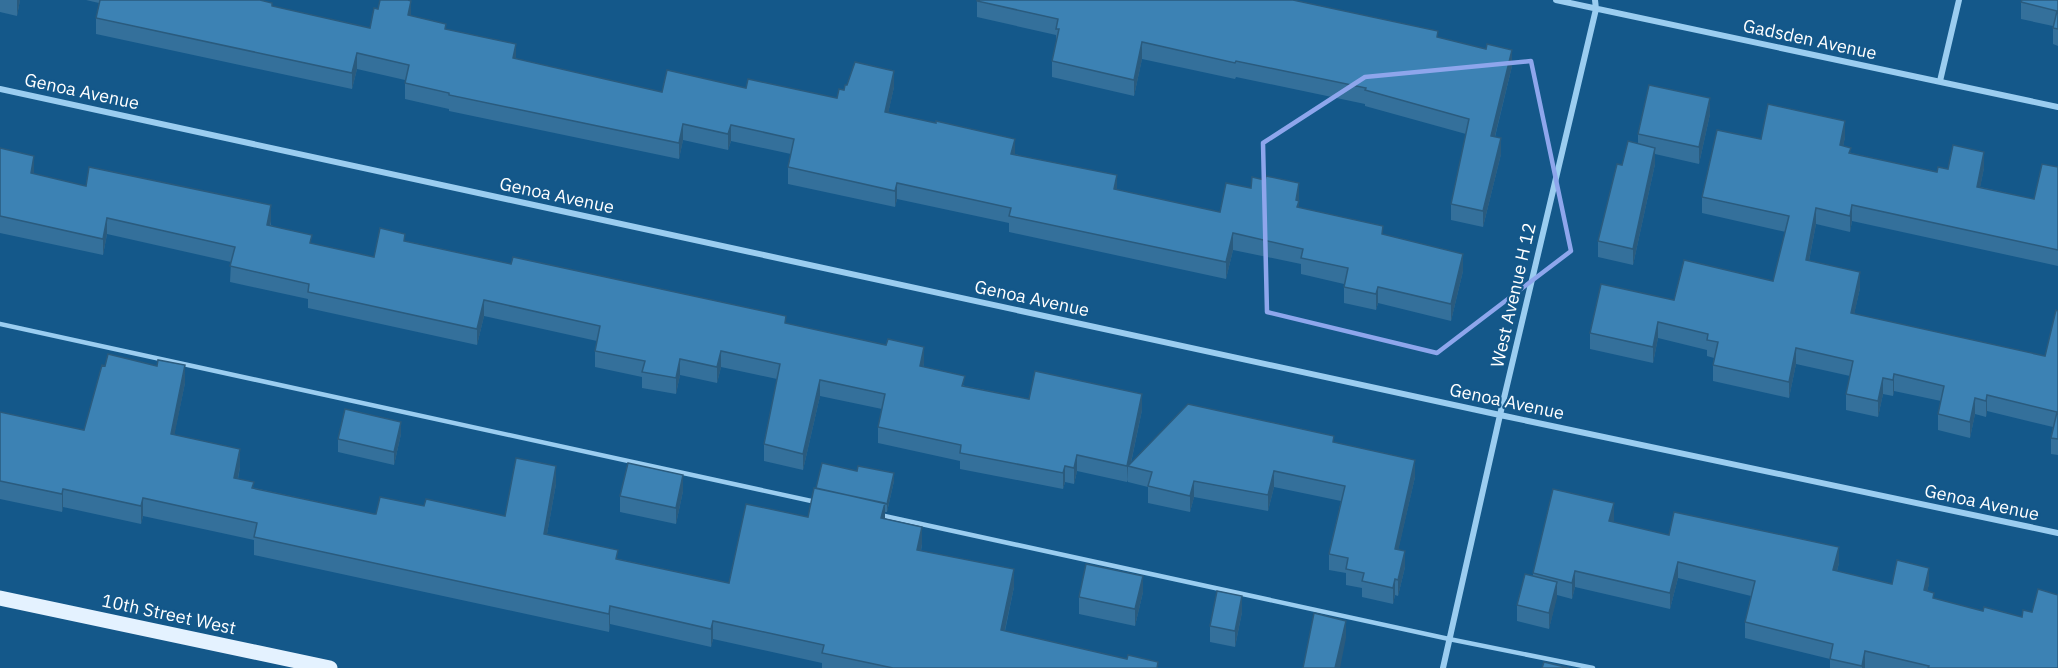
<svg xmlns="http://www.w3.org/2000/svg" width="2058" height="668" viewBox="0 0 2058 668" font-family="'IBM Plex Sans',sans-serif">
	<rect width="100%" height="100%" fill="#14588a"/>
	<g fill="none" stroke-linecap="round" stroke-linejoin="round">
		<path stroke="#9bcdf0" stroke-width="4.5" d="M0,324L816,502
			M880,515L1449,639L1593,668"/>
		<path stroke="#9bcdf0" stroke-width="6" d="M1556,0L2058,107
			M1940,81L1959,0
			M0,89L1500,415L2058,533
			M1443,668L1500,415L1596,9L1595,0"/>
		<path stroke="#e4f2ff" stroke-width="15" d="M0,598L330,668"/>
	</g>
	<path fill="#34709b" d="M0,0H20L17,16L0,12Z
		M86,0H260L272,6L370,28L411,16L446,29L516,59L662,92L746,88L837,98L844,90L894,87L888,113L1015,154L1117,190L1220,212L1299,199V208L1383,235L1463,271L1451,321L1378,303L1376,310L1344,303V284L1301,274V264L1233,250L1226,279L1009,232V223L897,199L895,207L788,184V167L791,154L731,141L728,150L683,140L679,159L449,111V109L405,99V80L357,69L352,89L96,34V18L99,3Z
		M977,0L1438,38L1512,66L1495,137L1501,154L1483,227L1451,220V204L1466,134L1365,106V104L1236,77L1235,79L1142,59L1134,96L1052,77V61L1056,43V35L977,17Z
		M2058,0V46L2053,44V26L2021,19V2Z
		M1710,114L1699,164L1655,154V164L1633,265L1598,257V241L1638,144V134Z
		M1845,137L1843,146L1851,153L1900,164L1937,172L1948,169L1984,168L1980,187L2034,199L2058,167V266L1852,221L1850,232L1816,224L1809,261L1860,288L1854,314L2045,356L2058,311V455L2051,454V438L2053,427L1987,411L1986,417L1975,414L1970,438L1938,430V414L1941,401L1894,391L1893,396L1883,394L1878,417L1846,410V394L1850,376L1796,364L1789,398L1713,381V365L1714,358L1707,356V350L1658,338L1653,363L1590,349V333L1674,300L1773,281L1786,232L1702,213V197L1761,139Z
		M0,148L34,172V174L86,186L271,221V225L312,244L374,257L405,241L786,324L924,363L923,367L965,386L1029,399L1142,410L1131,463L1334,442L1415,477L1398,550L1405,567L1398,596L1395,595L1393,604L1362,597V588L1346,585V573L1329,570V554L1341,501L1274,487L1268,511L1194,497L1190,512L1148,503V487L1128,482V480L1127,482L1077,471L1074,484L1065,482L1063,489L960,469V461L878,443V427L882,409L820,396L803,470L764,461V444L777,379L721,367L717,383L680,375L676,394L642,388V377L595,367V351L597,341L484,316L477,345L308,308V299L230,282L231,262L107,234L103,255L0,233Z
		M105,366H157L185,383L174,435L240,467L238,479L254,488L374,514L424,506L505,516L556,484L547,534L618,559L729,583L808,517L816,488L894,481L887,512H885V518L922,544L921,551L1014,587L1005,631L1158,668H822V663L713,639L711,647L610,624L609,632L254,555V540L143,516L141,524L63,507L62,512L0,499V412L84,430Z
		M401,434L394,465L338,452V439Z
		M683,491L676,524L620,512V496Z
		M1614,520L1613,522L1669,535L1839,563L1837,571L1892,584H1929L1927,591L1934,599L1983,611L2022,617L2032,612L2058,595V668H1830V659L1745,638V622L1751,596L1678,578L1670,609L1575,587L1572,599L1557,595L1549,629L1517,621V605L1533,576V573Z
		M1143,592L1135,626L1079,614V597Z
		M1242,612L1235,647L1210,642V626Z"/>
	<path fill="#2a5b7e" d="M17,0H20L17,16Z
		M411,1V17L408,15Z
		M1142,42V59L1134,96V80Z
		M516,44V60L513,58Z
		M1512,50V66L1491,152V136Z
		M357,53V69L352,89V73Z
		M894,71V87L885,128V112Z
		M1710,98V114L1699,164V147Z
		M1845,121V137L1840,162V145Z
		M683,124V140L679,159V143Z
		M731,125V141L728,150V134Z
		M1501,138V154L1483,227V211Z
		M1015,139V155L1011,154Z
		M1655,148V164L1633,265V249Z
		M1984,152V168L1977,203V187Z
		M34,156V172L31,190V173Z
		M1117,175V192L1114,189Z
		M897,183V199L895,207V191Z
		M1299,183V217L1296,200Z
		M271,205V221L267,241V225Z
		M1852,205V221L1850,232V216Z
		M1816,208V224L1806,276V260Z
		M107,218V234L103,255V239Z
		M1233,233V250L1226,279V262Z
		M1463,254V271L1451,321V304Z
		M1860,272V288L1851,329V313Z
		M1378,287V303L1376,310V294Z
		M484,300V316L477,345V329Z
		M1658,322V338L1653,363V347Z
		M924,347V363L920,382V366Z
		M1796,348V364L1789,398V382Z
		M721,351V367L717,383V367Z
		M680,359V375L676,394V378Z
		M185,365V383L171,452V434Z
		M1894,374V391L1893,396V380Z
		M1883,378V394L1878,417V401Z
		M820,380V396L803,470V454Z
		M1142,394V410L1130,467L1128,466L1127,482V466Z
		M1987,395V411L1986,417V401Z
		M1975,398V414L1970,438V422Z
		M401,422V434L394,465V452Z
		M240,449V467L234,496V478Z
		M1077,455V471L1074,484V468Z
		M1415,460V477L1395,565V549Z
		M556,466V484L544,551V534Z
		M1065,466V482L1063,489V473Z
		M1274,471V487L1268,511V495Z
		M894,473V481L887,512V504Z
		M683,475V491L676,524V508Z
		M1194,481V497L1190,512V496Z
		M63,489V507L62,512V494Z
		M143,498V516L141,524V506Z
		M885,503V521L881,518Z
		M1614,503V520L1609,537V521Z
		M922,527V544L917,568V550Z
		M1839,547V563L1833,586V570Z
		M1405,551V567L1398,596V580Z
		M1678,562V578L1670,609V593Z
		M1929,568V584L1924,606V590Z
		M1014,569V587L1001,648V630Z
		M1575,571V587L1572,599V583Z
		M1143,576V592L1135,626V609Z
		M1395,579V595L1393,604V588Z
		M1557,582V598L1549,629V613Z
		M1242,596V612L1235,647V631Z
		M610,606V624L609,632V614Z
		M713,621V639L711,647V629Z
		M1346,621V638L1340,668H1335Z
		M1865,651V668H1862V666Z"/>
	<path fill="#3c82b4" stroke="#2a5b7e" stroke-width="1.5" d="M100,0H260L272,3V6L370,28L374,8L378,9L380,0H408L411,1L408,15L446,24L445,29L516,44L513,58L662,92L667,70L746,88L748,79L837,98L839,89L844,90L845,85H847L855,62L894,71L885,112L936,123V121L1015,139L1011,154L1117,175L1114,189L1220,212L1226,183L1251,188L1252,177L1265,180L1266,176L1299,183L1296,200L1299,201L1297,207L1383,226L1382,234L1463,254L1451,304L1378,287L1376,294L1344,287L1348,268L1301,258L1303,249L1233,233L1226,262L1009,216L1011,208L897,183L895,191L788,167L794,139L731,125L728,134L683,124L679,143L449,95V93L405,83L409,65L357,53L352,73L96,18Z
		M977,0H1293L1438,31L1437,37L1486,49L1487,44L1512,50L1491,136L1501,138L1483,211L1451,204L1469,119L1365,90L1366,88L1236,61L1235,63L1142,42L1134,80L1052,61L1059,29H1056L1058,19L977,1Z
		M2022,0H2058V29L2053,28L2057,11L2021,2Z
		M1649,85L1710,98L1699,147L1638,134Z
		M1768,104L1845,121L1840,145L1851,148L1849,153L1900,164L1937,172L1938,167L1948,169L1953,145L1984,152L1977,187L2034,199L2042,164L2058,167V250L1852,205L1850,216L1816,208L1806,260L1860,272L1851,313L2045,356L2056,310L2058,311V439L2051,438L2057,412L1987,395L1986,401L1975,398L1970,422L1938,414L1944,386L1894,374L1893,380L1883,378L1878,401L1846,394L1853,361L1796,348L1789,382L1713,365L1718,342L1707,340L1708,334L1658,322L1653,347L1590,333L1601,284L1674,300L1684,260L1773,281L1789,216L1702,197L1717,130L1761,139Z
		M1628,141L1655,148L1633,249L1598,241L1617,164L1622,165Z
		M0,148L34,156L31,173L86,186L89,167L271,205L267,225L312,235L310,243L374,257L380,228L405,234L404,241L511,264L513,257L786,316L785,323L886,345L888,339L924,347L920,366L965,376L962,386L1029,399L1035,371L1142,394L1127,466L1077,455L1074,468L1065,466L1063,473L960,453L961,445L878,427L885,394L820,380L803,454L764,444L780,364L721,351L717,367L680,359L676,378L642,372L645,361L595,351L600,326L484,300L477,329L308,292L309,284L230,266L235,247L107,218L103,239L0,216Z
		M108,354L157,366L158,360L185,365L171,434L240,449L234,478L254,482L252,488L374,514H376L380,497L424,506L426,499L505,516L516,458L556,466L544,534L618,550L616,559L729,583L746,504L808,517L814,488L885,503L881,518L922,527L917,550L1014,569L1001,630L1127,659L1128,655L1158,662L1157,668H893L822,653L824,645L713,621L711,629L610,606L609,614L254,537L257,523L143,498L141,506L63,489L62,494L0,481V412L84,430L102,365L105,366Z
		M1188,404L1334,436L1333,442L1415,460L1395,549L1405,551L1398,580L1395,579L1393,588L1362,581L1364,573L1346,569L1348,558L1329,554L1345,486L1274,471L1268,495L1194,481L1190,496L1148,486L1152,472L1128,466Z
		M345,409L401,422L394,452L338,439Z
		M628,463L683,475L676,508L620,496Z
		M822,463L857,471L858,466L894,473L887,504L816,488Z
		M1553,489L1614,503L1609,521L1669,535L1674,512L1839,547L1833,570L1892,584L1897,560L1929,568L1924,590L1934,593L1933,598L1983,611L1984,607L2022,617L2023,610L2032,612L2038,589L2058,595V668H1928L1929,666L1865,651L1862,666L1830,659L1833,644L1745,622L1755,581L1678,562L1670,593L1575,571L1572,583L1533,573Z
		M1086,564L1143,576L1135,609L1079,597Z
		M1525,574L1557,582L1549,613L1517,605Z
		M1217,591L1242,596L1235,631L1210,626Z
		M1314,613L1346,621L1335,668H1303Z
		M1544,662L1569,668H1542Z"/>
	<path fill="none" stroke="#8ea6ec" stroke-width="4.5" stroke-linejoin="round" d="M1531,61L1571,251L1437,353L1267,312L1263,143L1365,77Z"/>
	<g text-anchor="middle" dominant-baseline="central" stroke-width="4.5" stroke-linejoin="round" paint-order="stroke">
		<g font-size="18" fill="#fff" stroke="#14588a">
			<text transform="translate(1810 39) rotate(12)">Gadsden Avenue</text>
			<text transform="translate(82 91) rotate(12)">Genoa Avenue</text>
			<text transform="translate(557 195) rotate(12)">Genoa Avenue</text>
			<text transform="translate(1513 295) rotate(-77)">West Avenue H 12</text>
			<text transform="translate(1032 298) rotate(12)">Genoa Avenue</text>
			<text transform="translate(1507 401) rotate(12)">Genoa Avenue</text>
			<text transform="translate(1982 502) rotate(12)">Genoa Avenue</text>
			<text transform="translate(169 614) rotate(12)">10th Street West</text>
		</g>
	</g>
</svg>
